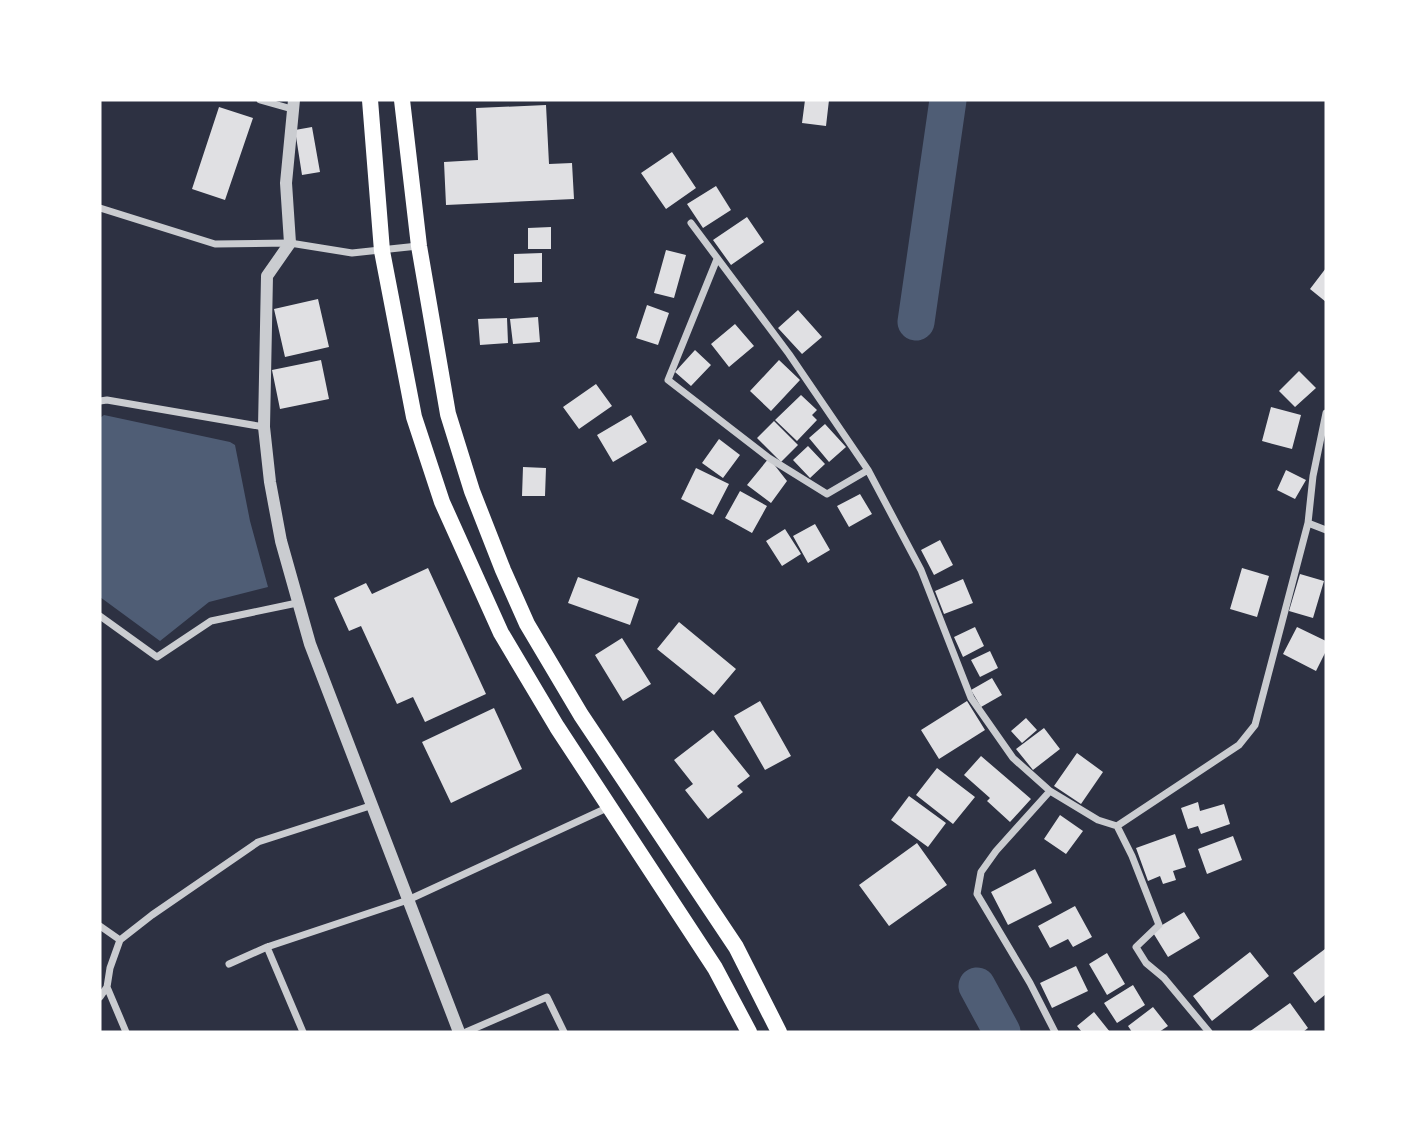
<svg xmlns="http://www.w3.org/2000/svg" width="1426" height="1132" viewBox="0 0 1426 1132" font-family="Commissioner,sans-serif">
	<rect width="100%" height="100%" fill="#2d3142"/>
	<path fill="#4f5d75" d="M104,415L230,442L235,445L250,521L268,587L209,602L160,641L100,597V418Z"/>
	<g fill="none" stroke-linecap="round" stroke-linejoin="round">
		<path stroke="#4f5d75" stroke-width="37" d="M916,322L948,100
			M977,986L1002,1032"/>
	</g>
	<path fill="#e0e0e3" d="M805,100H829L826,126L802,123Z
		M546,105L549,164L572,163L574,199L446,205L444,162L478,160L476,108Z
		M219,107L253,118L225,200L192,189Z
		M312,127L320,172L302,175L295,130Z
		M672,152L696,188L666,209L641,173Z
		M716,186L731,210L703,228L687,204Z
		M747,217L764,242L731,265L713,240Z
		M551,227V249H528V228Z
		M666,250L686,255L674,298L654,293Z
		M542,253V282L514,283V254Z
		M1326,268V302L1310,289Z
		M318,299L329,347L285,357L274,309Z
		M647,305L669,313L658,345L636,338Z
		M798,310L822,337L802,354L778,328Z
		M538,317L540,342L513,344L510,319Z
		M507,318L508,343L480,345L478,319Z
		M735,324L754,346L729,367L711,344Z
		M695,350L711,365L691,386L675,372Z
		M321,360L329,399L280,409L272,370Z
		M779,360L800,380L771,411L750,391Z
		M1299,371L1316,388L1295,407L1279,391Z
		M596,384L612,406L579,429L563,407Z
		M801,395L817,410L812,415L817,420L797,441L775,420Z
		M1271,407L1301,415L1292,449L1262,441Z
		M631,415L647,442L613,462L597,435Z
		M774,421L798,445L781,462L757,438Z
		M825,424L846,447L829,462L809,438Z
		M719,439L740,455L723,478L702,463Z
		M808,446L825,464L810,478L793,460Z
		M769,458L787,481L771,503L747,485Z
		M523,467L546,468L545,496H522Z
		M696,468L729,484L713,515L681,499Z
		M1286,470L1306,480L1295,499L1277,490Z
		M740,491L767,506L752,533L725,518Z
		M860,494L872,514L849,527L837,506Z
		M815,524L830,550L808,563L793,536Z
		M785,529L801,554L782,566L766,541Z
		M940,540L953,565L934,575L921,550Z
		M428,568L486,694L425,722L413,697L397,704L361,626L349,631L334,598L366,583L372,594Z
		M1242,568L1269,576L1257,617L1230,609Z
		M1300,574L1324,581L1313,618L1289,611Z
		M578,577L639,599L630,625L568,603Z
		M963,579L973,603L944,614L935,591Z
		M679,622L736,669L714,695L657,649Z
		M975,627L984,646L963,657L954,637Z
		M1297,627L1326,641V651L1316,671L1283,654Z
		M622,638L651,684L623,701L595,655Z
		M990,651L998,668L980,677L971,660Z
		M992,678L1002,695L981,707L971,690Z
		M760,701L791,756L765,770L734,716Z
		M967,701L985,730L939,759L921,730Z
		M494,708L522,769L451,803L422,742Z
		M1026,718L1037,730L1022,743L1011,731Z
		M1044,728L1060,749L1033,770L1016,749Z
		M713,730L750,776L737,786L743,792L708,819L685,790L693,784L674,760Z
		M1077,753L1103,772L1081,804L1054,786Z
		M981,756L1031,799L1010,822L987,801L990,798L964,775Z
		M937,768L975,797L953,824L916,795Z
		M909,796L946,823L928,847L891,820Z
		M1198,802L1200,811L1224,804L1230,824L1201,834L1198,826L1188,829L1181,808Z
		M1060,815L1083,831L1066,854L1044,839Z
		M1175,834L1186,867L1173,871L1176,880L1163,884L1160,876L1148,881L1136,848Z
		M1233,836L1242,860L1207,874L1198,849Z
		M917,843L947,885L889,926L859,885Z
		M1035,869L1052,903L1008,925L991,892Z
		M1075,906L1092,937L1073,947L1068,939L1050,948L1038,926Z
		M1184,912L1200,938L1168,957L1152,931Z
		M1325,949L1326,994L1315,1003L1293,973Z
		M1250,952L1269,976L1212,1021L1193,996Z
		M1107,953L1125,984L1107,995L1089,964Z
		M1076,966L1088,991L1052,1008L1040,983Z
		M1133,985L1145,1005L1117,1023L1104,1003Z
		M1290,1003L1308,1028L1303,1032H1249Z
		M1153,1007L1168,1026L1159,1032H1132L1128,1026Z
		M1094,1012L1110,1032H1082L1077,1026Z"/>
	<g fill="none" stroke-linecap="round" stroke-linejoin="round">
		<path stroke="#caccd0" stroke-width="7" d="M260,100L292,109
			M100,208L215,244L290,243L352,253L418,246
			M691,223L789,354L868,470L921,570L971,698L1013,758L1050,791L1098,820L1117,826L1132,856L1159,925L1136,947L1146,963L1164,978L1209,1032
			M717,259L668,380L769,458L827,494L868,470
			M100,401L107,400L264,427
			M1308,523L1326,530
			M100,616L157,657L211,621L297,603
			M1050,791L996,851L981,872L977,894L1030,983L1055,1032
			M1117,826L1239,745L1255,725L1308,523L1313,476L1326,413
			M100,926L120,940
			M267,947L303,1032
			M229,964L267,947L408,900L609,807
			M107,987L126,1032
			M100,997L107,987L110,968L120,940L152,915L258,842L373,805
			M466,1032L547,997L564,1032"/>
		<path stroke="#caccd0" stroke-width="12" d="M294,100L286,183L290,243L267,276L264,427L270,482L281,541L310,644L459,1032"/>
		<path stroke="#fff" stroke-width="16" d="M370,100L382,251L414,417L442,502L501,633L557,727L715,968L749,1032
			M402,100L419,246L448,414L472,491L503,570L527,624L581,715L736,947L779,1032"/>
	</g>
	<rect width="1426" height="1132" fill="none" stroke="#ffffff" stroke-width="203"/>
</svg>
